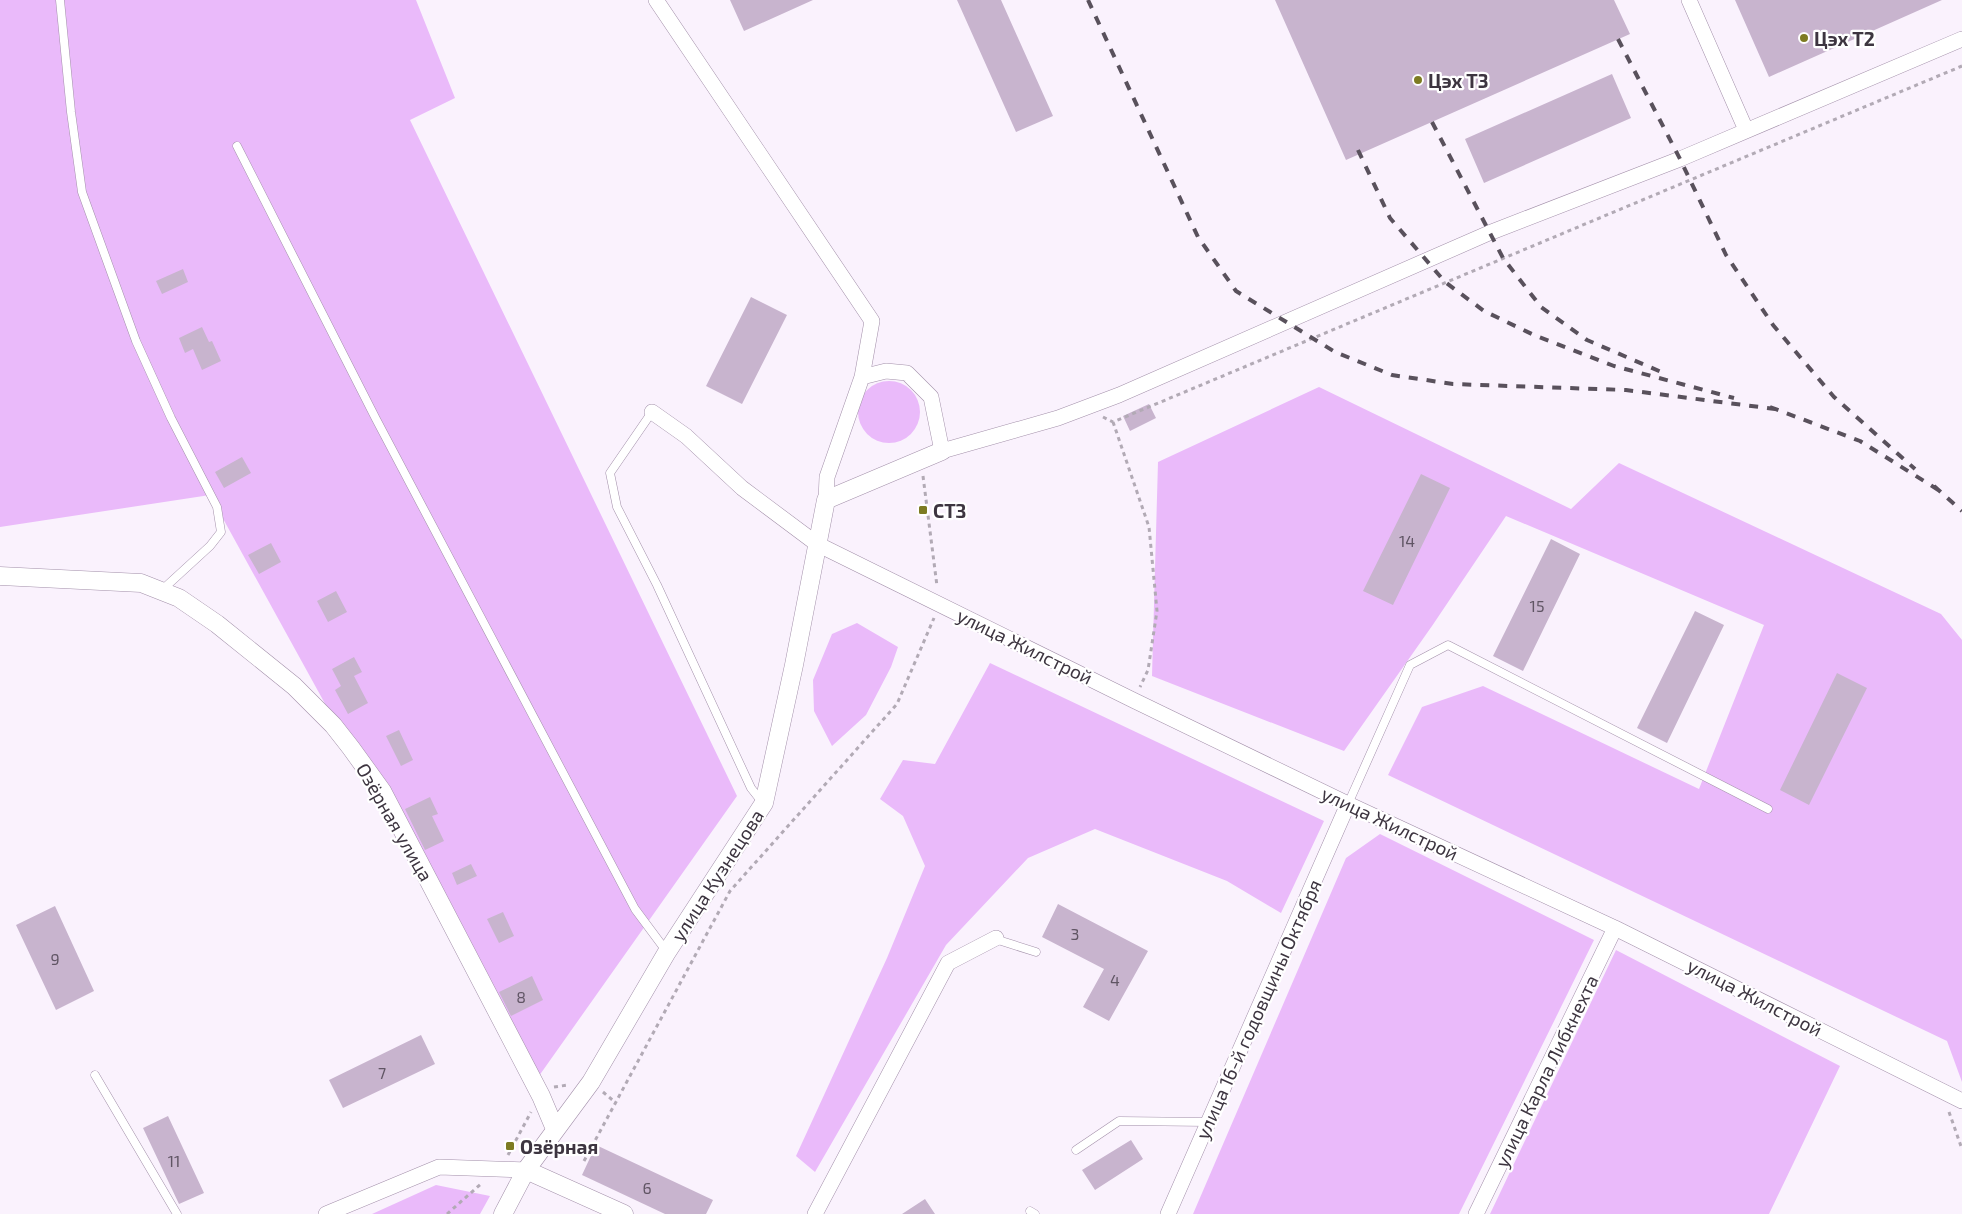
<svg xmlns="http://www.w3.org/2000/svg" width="1962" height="1214" viewBox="0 0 1962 1214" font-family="'Exo 2',sans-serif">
	<rect width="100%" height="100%" fill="#faf2fd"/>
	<path fill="#eabafa" d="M0,0H416L455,98L410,120L737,796L534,1083L210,495L0,527Z
		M858 412a31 31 0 1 1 62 0a31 31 0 1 1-62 0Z
		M1319,387L1571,509L1619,463L1941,614L1962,640V1082L1947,1041L1388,775L1422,707L1483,686L1699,789L1764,625L1506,516L1432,626L1344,751L1152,676L1158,462Z
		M857,623L898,647L891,667L866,715L832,746L814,711L813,680L832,634Z
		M990,663L1324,821L1281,913L1227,881L1095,829L1028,858L946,945L815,1172L796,1156L887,958L925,866L903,816L880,799L903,760L935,764Z
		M1380,834L1594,940L1459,1214H1193L1346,858Z
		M1616,950L1840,1066L1769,1214H1490Z
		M436,1185L490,1196L480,1214H372Z"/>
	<path fill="#c8b4ce" d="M730,0H813L744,31Z
		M957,0H1001L1053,116L1016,132Z
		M1275,0H1614L1630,34L1346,160Z
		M1735,0H1942L1769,77Z
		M1612,74L1631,118L1484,183L1465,139Z
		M183,269L188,282L162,294L156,281Z
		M751,297L787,315L742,404L706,386Z
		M202,327L209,342L212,341L221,361L202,370L193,349L185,353L179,338Z
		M1149,404L1156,418L1130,431L1123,416Z
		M242,457L251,473L224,488L215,472Z
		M1421,474L1450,488L1393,605L1363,591Z
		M1551,539L1580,554L1523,671L1493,656Z
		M271,543L281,562L259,574L248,555Z
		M336,591L347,612L328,622L317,601Z
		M1695,611L1724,625L1667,743L1637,728Z
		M354,657L362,672L354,676L368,703L348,714L335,690L341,686L332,669Z
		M1837,673L1867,688L1809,805L1780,790Z
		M399,730L413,760L401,766L386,736Z
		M430,797L438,814L432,816L444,841L425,850L405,809Z
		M471,864L477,876L457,885L452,873Z
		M1058,904L1148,951L1109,1021L1083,1007L1104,969L1042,937Z
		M55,906L94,991L56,1010L16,925Z
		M503,912L514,936L499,943L487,919Z
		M532,976L543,1000L511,1016L499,992Z
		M421,1035L435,1064L343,1108L329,1080Z
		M168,1116L204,1193L179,1204L143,1128Z
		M1131,1140L1143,1159L1095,1190L1082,1170Z
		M596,1145L713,1200L706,1214H665L582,1175Z
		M925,1199L935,1214H902Z"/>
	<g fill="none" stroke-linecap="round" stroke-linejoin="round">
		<defs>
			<path id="service" d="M60,0L71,112L82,192L136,341L171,418L217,507L221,532L210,546L162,590
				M237,146L376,419L635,909L667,952
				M652,412L610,473L617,507L657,585L751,788L762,802
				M1348,804L1410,665L1448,645L1768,809
				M995,939L1036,952
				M95,1075L177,1214
				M1076,1150L1119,1121L1208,1122
				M1030,1211L1035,1214"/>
			<path id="minor" d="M656,0L872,321L862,377L827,477L826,500
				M1689,0L1746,130
				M862,377L886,371L907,373L931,397L942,451L1058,418L1119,395L1489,233L1680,159L1962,39
				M652,412L686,436L742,488L817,544L1135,701L1348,804L1615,928L1962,1101
				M326,1214L439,1167L526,1170
				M815,1214L948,963L996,938
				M1168,1214L1348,804
				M1476,1214L1615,928"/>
			<path id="tertiary" d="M0,576L141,583L179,598L217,624L294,686L333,725L351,748L382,791L541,1096L555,1129
				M526,1170L624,1214
				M503,1214L526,1170L591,1082L667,952L764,803L794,665L826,500L942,451"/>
		</defs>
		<use href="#service" stroke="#a390aa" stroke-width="9"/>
		<use href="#minor" stroke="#a390aa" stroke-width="16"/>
		<use href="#tertiary" stroke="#a390aa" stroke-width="19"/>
		<path stroke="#b2aab5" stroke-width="3" stroke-dasharray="4 4" stroke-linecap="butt" d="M1103,417L1113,422L1962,66
			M1113,422L1149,527L1157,611L1148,670L1140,687
			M923,476L937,586
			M554,1087L568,1085
			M603,1092L616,1103
			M1949,1112L1962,1149
			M508,1155L531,1112
			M584,1161L730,891L897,704L934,618
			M447,1214L482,1183"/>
		<use href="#service" stroke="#fff" stroke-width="8"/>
		<use href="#minor" stroke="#fff" stroke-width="15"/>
		<use href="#tertiary" stroke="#fff" stroke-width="18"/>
		<path stroke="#59515c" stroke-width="4" stroke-dasharray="9 9" stroke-linecap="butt" d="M1088,0L1198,237L1236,291L1335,352L1392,375L1453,384L1626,390L1775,409
			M1618,39L1680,159L1726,255L1773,325L1834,397L1915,469
			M1432,122L1503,258L1541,307L1587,340L1666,374
			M1358,150L1390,218L1445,282L1484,311L1534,335L1614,366L1734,398
			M1770,407L1860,441L1940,491
			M1934,486L1962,511"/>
	</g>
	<g fill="#7d7b22" stroke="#fff" stroke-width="2">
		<circle cx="1804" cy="38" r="5"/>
		<circle cx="1418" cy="80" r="5"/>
		<rect x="918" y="505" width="10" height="10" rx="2.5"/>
		<rect x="505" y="1141" width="10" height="10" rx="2.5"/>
	</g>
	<g text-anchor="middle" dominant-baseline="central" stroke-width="4.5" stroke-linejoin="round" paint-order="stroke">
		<g font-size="16" fill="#605564">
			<text x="1407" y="540">14</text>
			<text x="1537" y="605">15</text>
			<text x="1075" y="933">3</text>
			<text x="55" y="958">9</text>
			<text x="1115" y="979">4</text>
			<text x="521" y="996">8</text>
			<text x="382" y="1072">7</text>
			<text x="174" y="1160">11</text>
			<text x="647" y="1187">6</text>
		</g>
		<g font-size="19" font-weight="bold" fill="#3d3540" stroke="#fff" text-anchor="start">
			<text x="1814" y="38">Цэх Т2</text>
			<text x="1428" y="80">Цэх Т3</text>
			<text x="933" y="510">СТЗ</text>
			<text x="520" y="1146">Озёрная</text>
		</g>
		<g font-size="19" fill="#3d3540" stroke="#fff">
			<text transform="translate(1025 646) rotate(26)">улица Жилстрой</text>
			<text transform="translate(395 822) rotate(60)">Озёрная улица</text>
			<text transform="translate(1390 823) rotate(25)">улица Жилстрой</text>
			<text transform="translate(717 875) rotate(-57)">улица Кузнецова</text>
			<text transform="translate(1755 997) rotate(27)">улица Жилстрой</text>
			<text transform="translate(1258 1009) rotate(-66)">улица 16-й годовщины Октября</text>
			<text transform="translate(1546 1071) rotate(-64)">улица Карла Либкнехта</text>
		</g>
	</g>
</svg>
